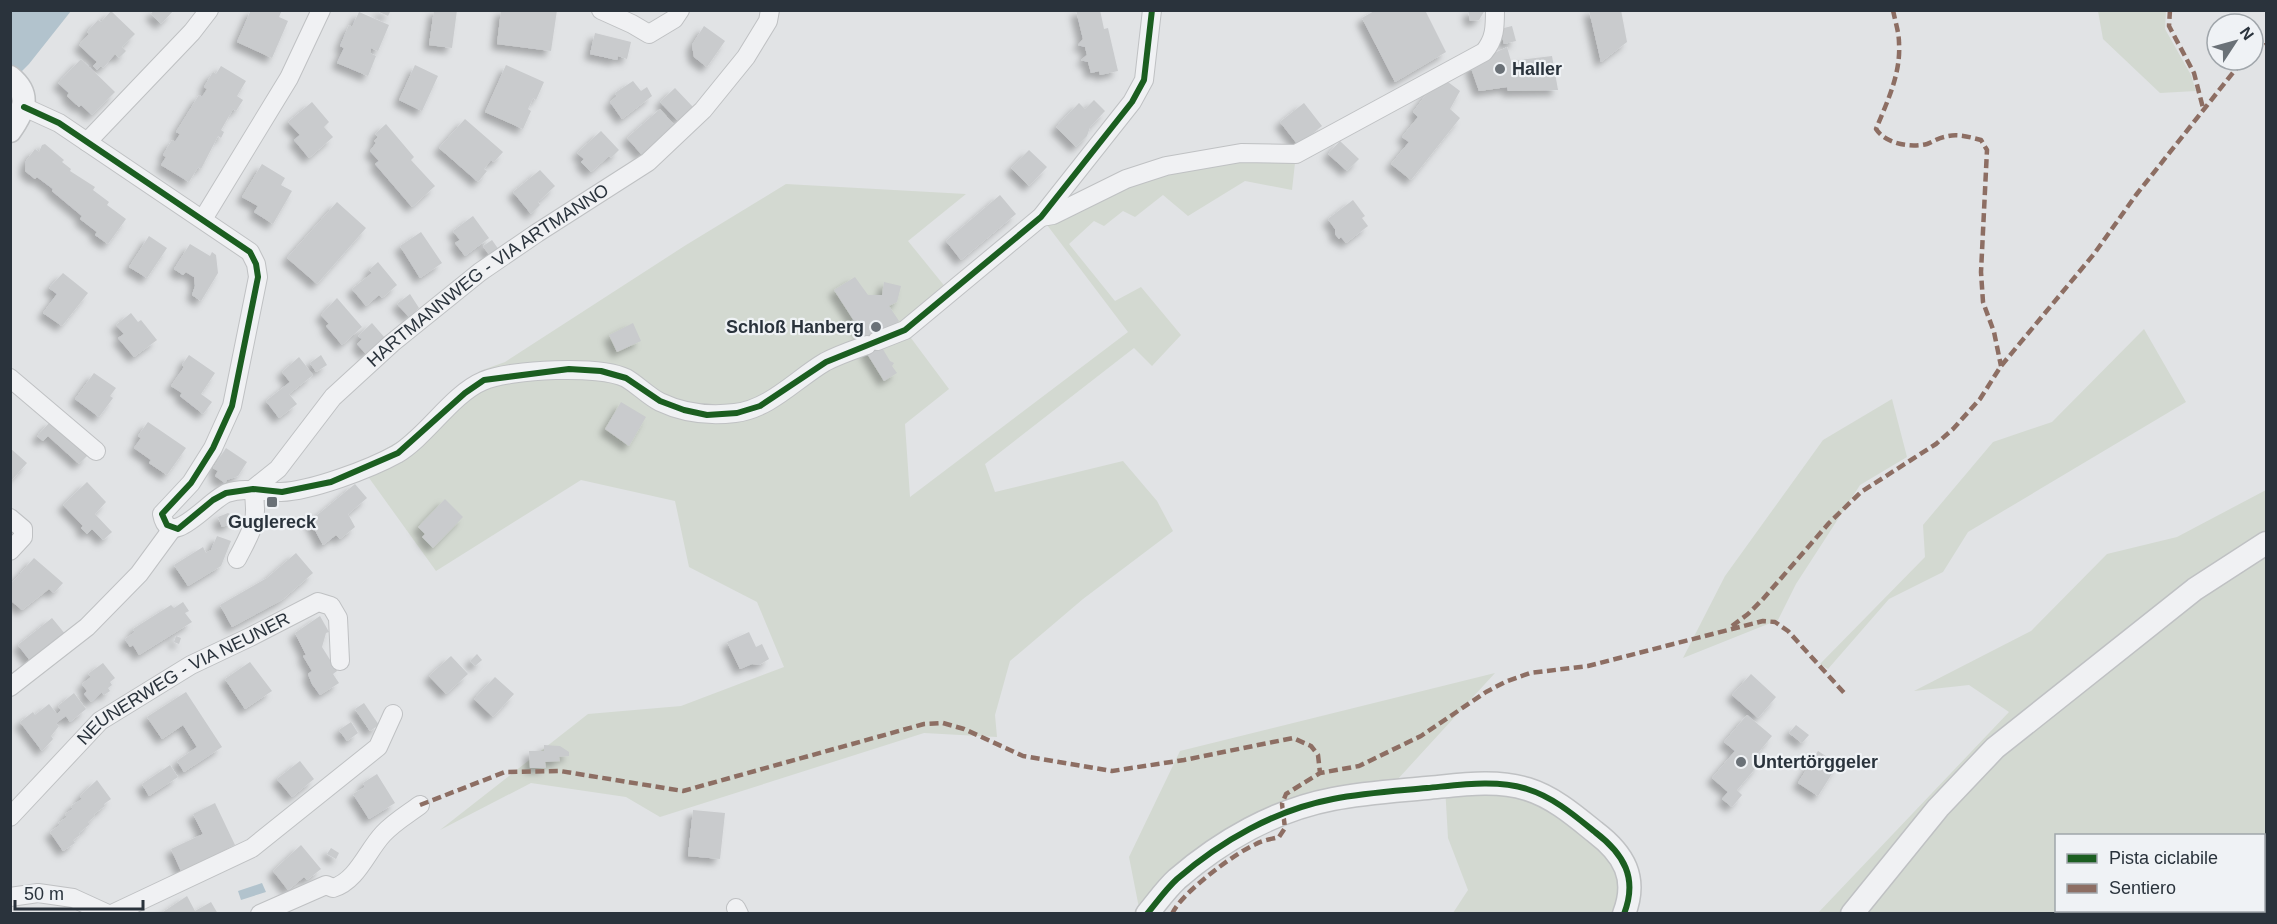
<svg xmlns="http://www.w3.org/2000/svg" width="2277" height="924" viewBox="0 0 2277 924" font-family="Arial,sans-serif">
	<defs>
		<filter id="shadow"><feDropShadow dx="-5.5" dy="5.5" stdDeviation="3" flood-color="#0004"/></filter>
	</defs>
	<rect width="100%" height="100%" fill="#e1e3e5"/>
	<path fill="#d3d9d1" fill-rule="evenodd" d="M2098,11H2166L2165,29L2191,75L2196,91L2160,93L2103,39Z
		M1296,154L1292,190L1245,181L1188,216L1163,195L1135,217L1123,211L1104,226L1094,221L1069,244L1115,301L1141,287L1181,335L1152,366L1134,348L985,464L995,492L1123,461L1157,501L1173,531L1083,599L1010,661L995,715L997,737L924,733L660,817L626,797L531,783L440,830L588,714L681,706L784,667L757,602L689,567L675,501L581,480L436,571L359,464L399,441L480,371L505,362L686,245L786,184L966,194L908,241L951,294L905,330L949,389L905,424L910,497L1128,332L1041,217L1166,166Z
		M2144,329L2186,402L1968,532L1943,572L1889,599L1828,669L1820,664L1925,557L1923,525L1993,442L2052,422Z
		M1892,399L1907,457L1860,485L1796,584L1778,620L1683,658L1725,576L1823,440Z
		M2266,490V913L1817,914L2009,712L1969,685L1914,691L2031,631L2107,554L2177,537ZM2056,836H2264V910H2056Z
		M1495,673L1397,780L1285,813L1140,913L1129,857L1180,751Z
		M1445,786L1526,788L1623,860L1624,913H1453L1468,890L1448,838Z"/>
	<path fill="#b2c3cd" d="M11,11H71L29,64L11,82Z
		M262,883L266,892L241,900L238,891Z"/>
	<path fill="#c9cbcd" filter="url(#shadow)" d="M154,10H174L161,24L151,14Z
		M251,10H282L279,17L288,21L272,58L237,42Z
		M375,10H391L388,16Z
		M434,10H457L452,48L429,45Z
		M501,10H557L551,51L497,44Z
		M1076,10H1100L1104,29L1108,28L1118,71L1100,75L1099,71L1091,73L1088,62L1081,60L1087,55L1085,47L1078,45L1083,39Z
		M1376,10H1425L1446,52L1395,82L1362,18Z
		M1468,10H1485L1479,20L1470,21Z
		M1589,10H1621L1627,42L1601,62Z
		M111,11L135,34L122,47L126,51L119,58L115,54L103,68L101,66L97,70L93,66L97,62L79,45L89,34L87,32L98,20L101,22Z
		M359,12L389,25L378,51L371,48L370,53L376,56L368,76L337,63L344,48L340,46L349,25L352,27Z
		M704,26L725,41L707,67L694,57L692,45Z
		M1512,26L1516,41L1504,44L1500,29Z
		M595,33L631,42L627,59L618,56L617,60L590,54Z
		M1507,47L1511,61L1552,56L1558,90L1508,91L1507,87L1479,91L1470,65Z
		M81,59L115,92L92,115L81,105L79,107L67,96L69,93L58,83Z
		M415,65L438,76L422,111L399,100Z
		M506,65L544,82L536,100L533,98L528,109L531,111L523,129L485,112Z
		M221,66L246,81L237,96L243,100L236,111L233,109L221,130L224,132L221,138L218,136L201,169L198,167L189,182L161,165L166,157L163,155L172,140L175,142L180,134L176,132L199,95L202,97L207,89L204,87L213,72L216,74Z
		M1444,79L1460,91L1450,109L1460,118L1411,180L1391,164L1409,142L1402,137L1418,117L1413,112L1428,92Z
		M633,81L641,91L647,87L652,96L622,119L610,102L617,96L615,93Z
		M675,88L693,107L678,121L660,102Z
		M1094,100L1105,111L1090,127L1087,136L1076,147L1056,127L1079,103L1085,109Z
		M312,102L329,122L324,127L333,137L309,158L294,140L300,135L288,122Z
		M1304,103L1322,126L1298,145L1280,122Z
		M660,109L675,126L642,155L627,138Z
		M465,119L503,152L494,162L491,160L484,169L487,171L478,182L439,148Z
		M386,124L414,157L411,160L435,186L412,207L375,164L379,161L370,151L376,143L374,141L378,137L375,134Z
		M601,131L619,150L611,158L609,156L591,172L581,162L584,159L577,153Z
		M1340,141L1359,159L1347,171L1328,154Z
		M45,144L64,160L62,162L71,169L70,171L95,187L93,190L109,202L107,205L126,219L108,244L95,235L97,232L80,219L82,216L52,191L53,189L37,177L35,179L25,171L26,161L35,149L39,152L42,145Z
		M1029,150L1047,167L1029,186L1011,168Z
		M262,164L285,178L281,185L292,191L273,224L254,212L258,206L242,197Z
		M540,170L555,186L538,202L540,205L531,214L513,192Z
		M1000,195L1016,214L961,260L946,241Z
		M1353,200L1365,216L1362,218L1368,226L1346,243L1341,237L1339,239L1335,234V229L1328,219Z
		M337,202L366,228L317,284L287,258Z
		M473,216L489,238L465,256L455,243L460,240L453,231Z
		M421,232L442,263L420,278L400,246Z
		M149,236L167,248L147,278L129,267Z
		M492,240L499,250L490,256L483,246Z
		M190,244L210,256L212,252L216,255L218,273L201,301L192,295L195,286L194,277L186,272L183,275L174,269Z
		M378,262L397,285L382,298L379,295L366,306L352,289L372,273L369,270Z
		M63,273L88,293L62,326L43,313L57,294L49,288Z
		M855,277L868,295H882L884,282L901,286L897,302L889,306L899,321L892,326L881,346L890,361L894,363L892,366L897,373L884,381L866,352L867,341L834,290Z
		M410,294L419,308L409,317L397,304Z
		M337,298L362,327L342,345L326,326L329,324L321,315Z
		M131,313L138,322L141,320L157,340L134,357L118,338L124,334L116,325Z
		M372,323L385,338L366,354L357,344L362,339L358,336Z
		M633,323L641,341L617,352L609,335Z
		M189,355L215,373L201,394L212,402L203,414L180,396L182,393L171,386L184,367L182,365Z
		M321,355L327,365L316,372L310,363Z
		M299,357L313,375L289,394L297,404L279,418L266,401L290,382L282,372Z
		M94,373L116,388L110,396L113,398L99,417L75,399Z
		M621,402L646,417L629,446L605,429Z
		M51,421L88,455L79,464L48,436L43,441L37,436Z
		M148,422L186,448L167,475L149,463L151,460L134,448L141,438L138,436Z
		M10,448L27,463L10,482Z
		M226,448L247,462L238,476L227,480L225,483L215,476L218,471L213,468Z
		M87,482L106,502L95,514L112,532L103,540L92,529L87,534L81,528L83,526L63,505Z
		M355,484L367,498L348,514L355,527L340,539L336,535L323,545L310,521Z
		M445,499L463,517L433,548L422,537L425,534L418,527Z
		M228,513L232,515L234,518L232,523L222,527L218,517Z
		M217,536L231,541L221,566L188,586L174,565L203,547L206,553L211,550Z
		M296,553L313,573L282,600L232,627L220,605L267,578Z
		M34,558L63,583L54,593L49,589L22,610L10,600V585Z
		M183,602L189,611L185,613L192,622L139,655L133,645L130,647L125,639L135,632L133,629L171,605L174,608Z
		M320,616L329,632L326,633L322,647L337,671L333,674L339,683L320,695L312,684L308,674L312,671L303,656L306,655L295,633Z
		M52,618L66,635L31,662L18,645Z
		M749,632L756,647L762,644L769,659L759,665L752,664L740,669L727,642Z
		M176,636L181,638L179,644L174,642Z
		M477,654L482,660L475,666L470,661Z
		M451,656L468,674L446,694L429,676Z
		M250,662L272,691L245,709L225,679Z
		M103,663L115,678L110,682L112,685L108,688L110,691L104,695L102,692L91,702L84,694L87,691L82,684L91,677L88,674Z
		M1751,674L1776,697L1758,718L1732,695Z
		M495,677L514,694L493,717L474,699Z
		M186,692L222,747L184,772L177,761L197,747L183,725L162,739L147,717Z
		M74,693L86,709L70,722L66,716L56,723L59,726L51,736L53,739L42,751L20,722L33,712L35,715L49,704L57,714L61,710L58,706Z
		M364,703L379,725L370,731L355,709Z
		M1747,715L1772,736L1753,759L1759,764L1737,790L1742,795L1732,807L1722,799L1728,792L1712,778L1735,751L1724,742Z
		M351,722L358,733L347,741L339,730Z
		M1796,725L1809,735L1802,743L1789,733Z
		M544,745L560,746L569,752V756L559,757L560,761L545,762L546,768H530L529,751H544Z
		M1818,751L1838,764L1818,796L1798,783Z
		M300,761L314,779L292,797L277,779Z
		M170,765L178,777L149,796L142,784Z
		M377,774L395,803L369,819L353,794L365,787L363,783Z
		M97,780L111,799L104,804L105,806L94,814L95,816L88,822L90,824L79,833L80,835L73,840L75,843L63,851L50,832L60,825L58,823L67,817L65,814L73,809L71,806L82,799L80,796Z
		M215,803L235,845L181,871L171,849L203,834L193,814Z
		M693,810L725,813L720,859L688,856Z
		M301,845L321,869L307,880L304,877L288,890L273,871Z
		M331,848L339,853L336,859L327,854Z
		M187,896L195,911L211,902L218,914H160Z"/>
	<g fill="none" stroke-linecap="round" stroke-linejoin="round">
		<defs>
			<g id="minor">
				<path d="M601,10L632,24L649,34L674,19L680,10"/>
				<path d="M24,107L59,123L250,252L256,264L258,277L232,406L213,448L191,483L162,514C169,553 210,499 227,493C245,487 262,492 281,492C311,491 370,469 397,454C426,437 452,394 483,381C511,369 600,365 626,378C638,385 648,396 660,402C683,413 710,416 735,413C770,409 796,379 825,362C838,355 853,350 867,345"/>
				<path d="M87,142L192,32L209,10"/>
				<path d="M1041,217L1053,215L1126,179L1166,166L1241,153L1296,154L1484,52C1495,39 1495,27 1495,10"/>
				<path d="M203,219L289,78L321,10"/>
				<path d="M877,341L905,330L1041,217L1132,102L1144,80L1152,10"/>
				<path d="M10,378L96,451"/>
				<path id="s1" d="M253,489L278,469L333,397L392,343L480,272L537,233L648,162L703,110L746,57L768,21L770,10"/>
				<path d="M10,518L23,529V537L10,551"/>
				<path d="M237,559C252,530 259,522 253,489"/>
				<path d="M10,687L87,627L139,574L172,529"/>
				<path id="s2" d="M10,817L100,721L191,665L250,637L318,602L331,606L338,618L340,661"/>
				<path d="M10,897L38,893L73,898L108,914"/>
				<path d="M736,908L739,914"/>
				<path d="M112,914L252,848L378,747L393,714"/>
				<path d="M260,914L326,885L333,888C357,881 367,851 383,834C394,822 408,814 420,805"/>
			</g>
			<path id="tertiary" d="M10,77C32,95 24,111 10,131
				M1147,914C1157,902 1166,889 1177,879C1221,841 1275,810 1333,799C1364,793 1396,791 1427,788C1459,785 1496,779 1527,789C1553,797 1574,815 1595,832C1624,854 1638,878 1624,914
				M1852,914L1938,808L1995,748L2195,589L2266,543"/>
		</defs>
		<use href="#minor" stroke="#bfc1c3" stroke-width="20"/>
		<use href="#tertiary" stroke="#bfc1c3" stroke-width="25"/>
		<use href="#minor" stroke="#f0f1f3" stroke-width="18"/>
		<use href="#tertiary" stroke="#f0f1f3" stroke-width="22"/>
		<path stroke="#8d6e63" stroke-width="4.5" stroke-dasharray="9 4.5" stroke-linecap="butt" d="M1893,10C1895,21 1899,32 1899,43C1901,74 1887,102 1876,129C1886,144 1910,148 1927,144C1933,142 1938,138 1944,137C1957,133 1969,137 1981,140L1987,150L1981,272L1983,302L1994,332L2001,366
			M2170,10L2169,26L2194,73L2203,108
			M2253,52L2266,45
			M1732,626L1748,614L1763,599L1829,523L1861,492L1936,444L1953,429L1980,399L2001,366L2094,254L2136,195L2243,60
			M420,805L505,772L560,771L683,791L924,724L943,723L964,729L1023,756L1112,771L1184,760L1293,738L1311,746L1318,755L1320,773
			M1172,914C1181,893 1235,853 1256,844C1263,840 1272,839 1279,837L1285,828L1282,804L1286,794L1320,773L1359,766L1421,736L1486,692L1505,682L1530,673L1588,666L1763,621L1775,622L1788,631L1846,695"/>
		<defs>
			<path id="cycleway" d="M24,107L59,123L250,252L256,264L258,277L232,406L213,448L191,483L162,514L167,525L178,529L213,500L226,493L253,489L282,492L331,482L398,453L465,393L484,380L569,369L601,371L626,378L660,401L684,410L707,415L737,413L760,406L826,362L905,330L1041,217L1132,102L1144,80L1152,10
				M1147,914C1157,902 1166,889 1177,879C1221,841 1275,810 1333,799C1364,793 1396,791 1427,788C1459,785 1496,779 1527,789C1553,797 1574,815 1595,832C1624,854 1638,878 1624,914"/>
		</defs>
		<use href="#cycleway" stroke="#eff2f5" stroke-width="10"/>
		<use href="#cycleway" stroke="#1b5e20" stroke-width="6"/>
	</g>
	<g fill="#6a7177" stroke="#eff2f5" stroke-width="2">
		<circle cx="1500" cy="69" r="6"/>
		<circle cx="876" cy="327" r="6"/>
		<rect x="266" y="496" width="12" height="12" rx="3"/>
		<circle cx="1741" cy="762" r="6"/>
	</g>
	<g text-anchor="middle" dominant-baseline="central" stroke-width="4.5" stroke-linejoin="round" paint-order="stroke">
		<g font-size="18" font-weight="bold" fill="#2a333c" stroke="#eff2f5" text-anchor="start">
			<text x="1512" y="69">Haller</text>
			<text x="864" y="327" text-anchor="end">Schloß Hanberg</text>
			<text x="272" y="522" text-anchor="middle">Guglereck</text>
			<text x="1753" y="762">Untertörggeler</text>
		</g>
		<g font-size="18" fill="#2a333c" stroke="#eff2f5">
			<text stroke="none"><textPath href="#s1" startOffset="320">HARTMANNWEG - VIA ARTMANNO</textPath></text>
			<text stroke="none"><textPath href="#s2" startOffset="225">NEUNERWEG - VIA NEUNER</textPath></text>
		</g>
	</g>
	<rect width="2277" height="924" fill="none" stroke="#2a333c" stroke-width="24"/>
	<rect x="2055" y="834" width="210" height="78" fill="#eff2f5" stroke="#a0a6ab" stroke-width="1.5"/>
	<rect x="2067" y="854" width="30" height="9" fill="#1b5e20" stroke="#a0a6ab" stroke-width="1.5"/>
	<text x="2109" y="864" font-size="18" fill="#2a333c">Pista ciclabile</text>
	<rect x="2067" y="884" width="30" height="9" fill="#8d6e63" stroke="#a0a6ab" stroke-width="1.5"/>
	<text x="2109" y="894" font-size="18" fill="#2a333c">Sentiero</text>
	<g transform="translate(2235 42) rotate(54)"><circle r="28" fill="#eff2f5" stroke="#a0a6ab" stroke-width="1.5"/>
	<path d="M0-4.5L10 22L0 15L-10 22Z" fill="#6a7177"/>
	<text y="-9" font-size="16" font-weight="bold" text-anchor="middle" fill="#2a333c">N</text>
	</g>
	<path d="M15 900v9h128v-9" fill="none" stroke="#2a333c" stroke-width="3"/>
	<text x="24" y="900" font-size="18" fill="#2a333c" stroke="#eff2f5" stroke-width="4.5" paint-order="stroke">50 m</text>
</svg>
